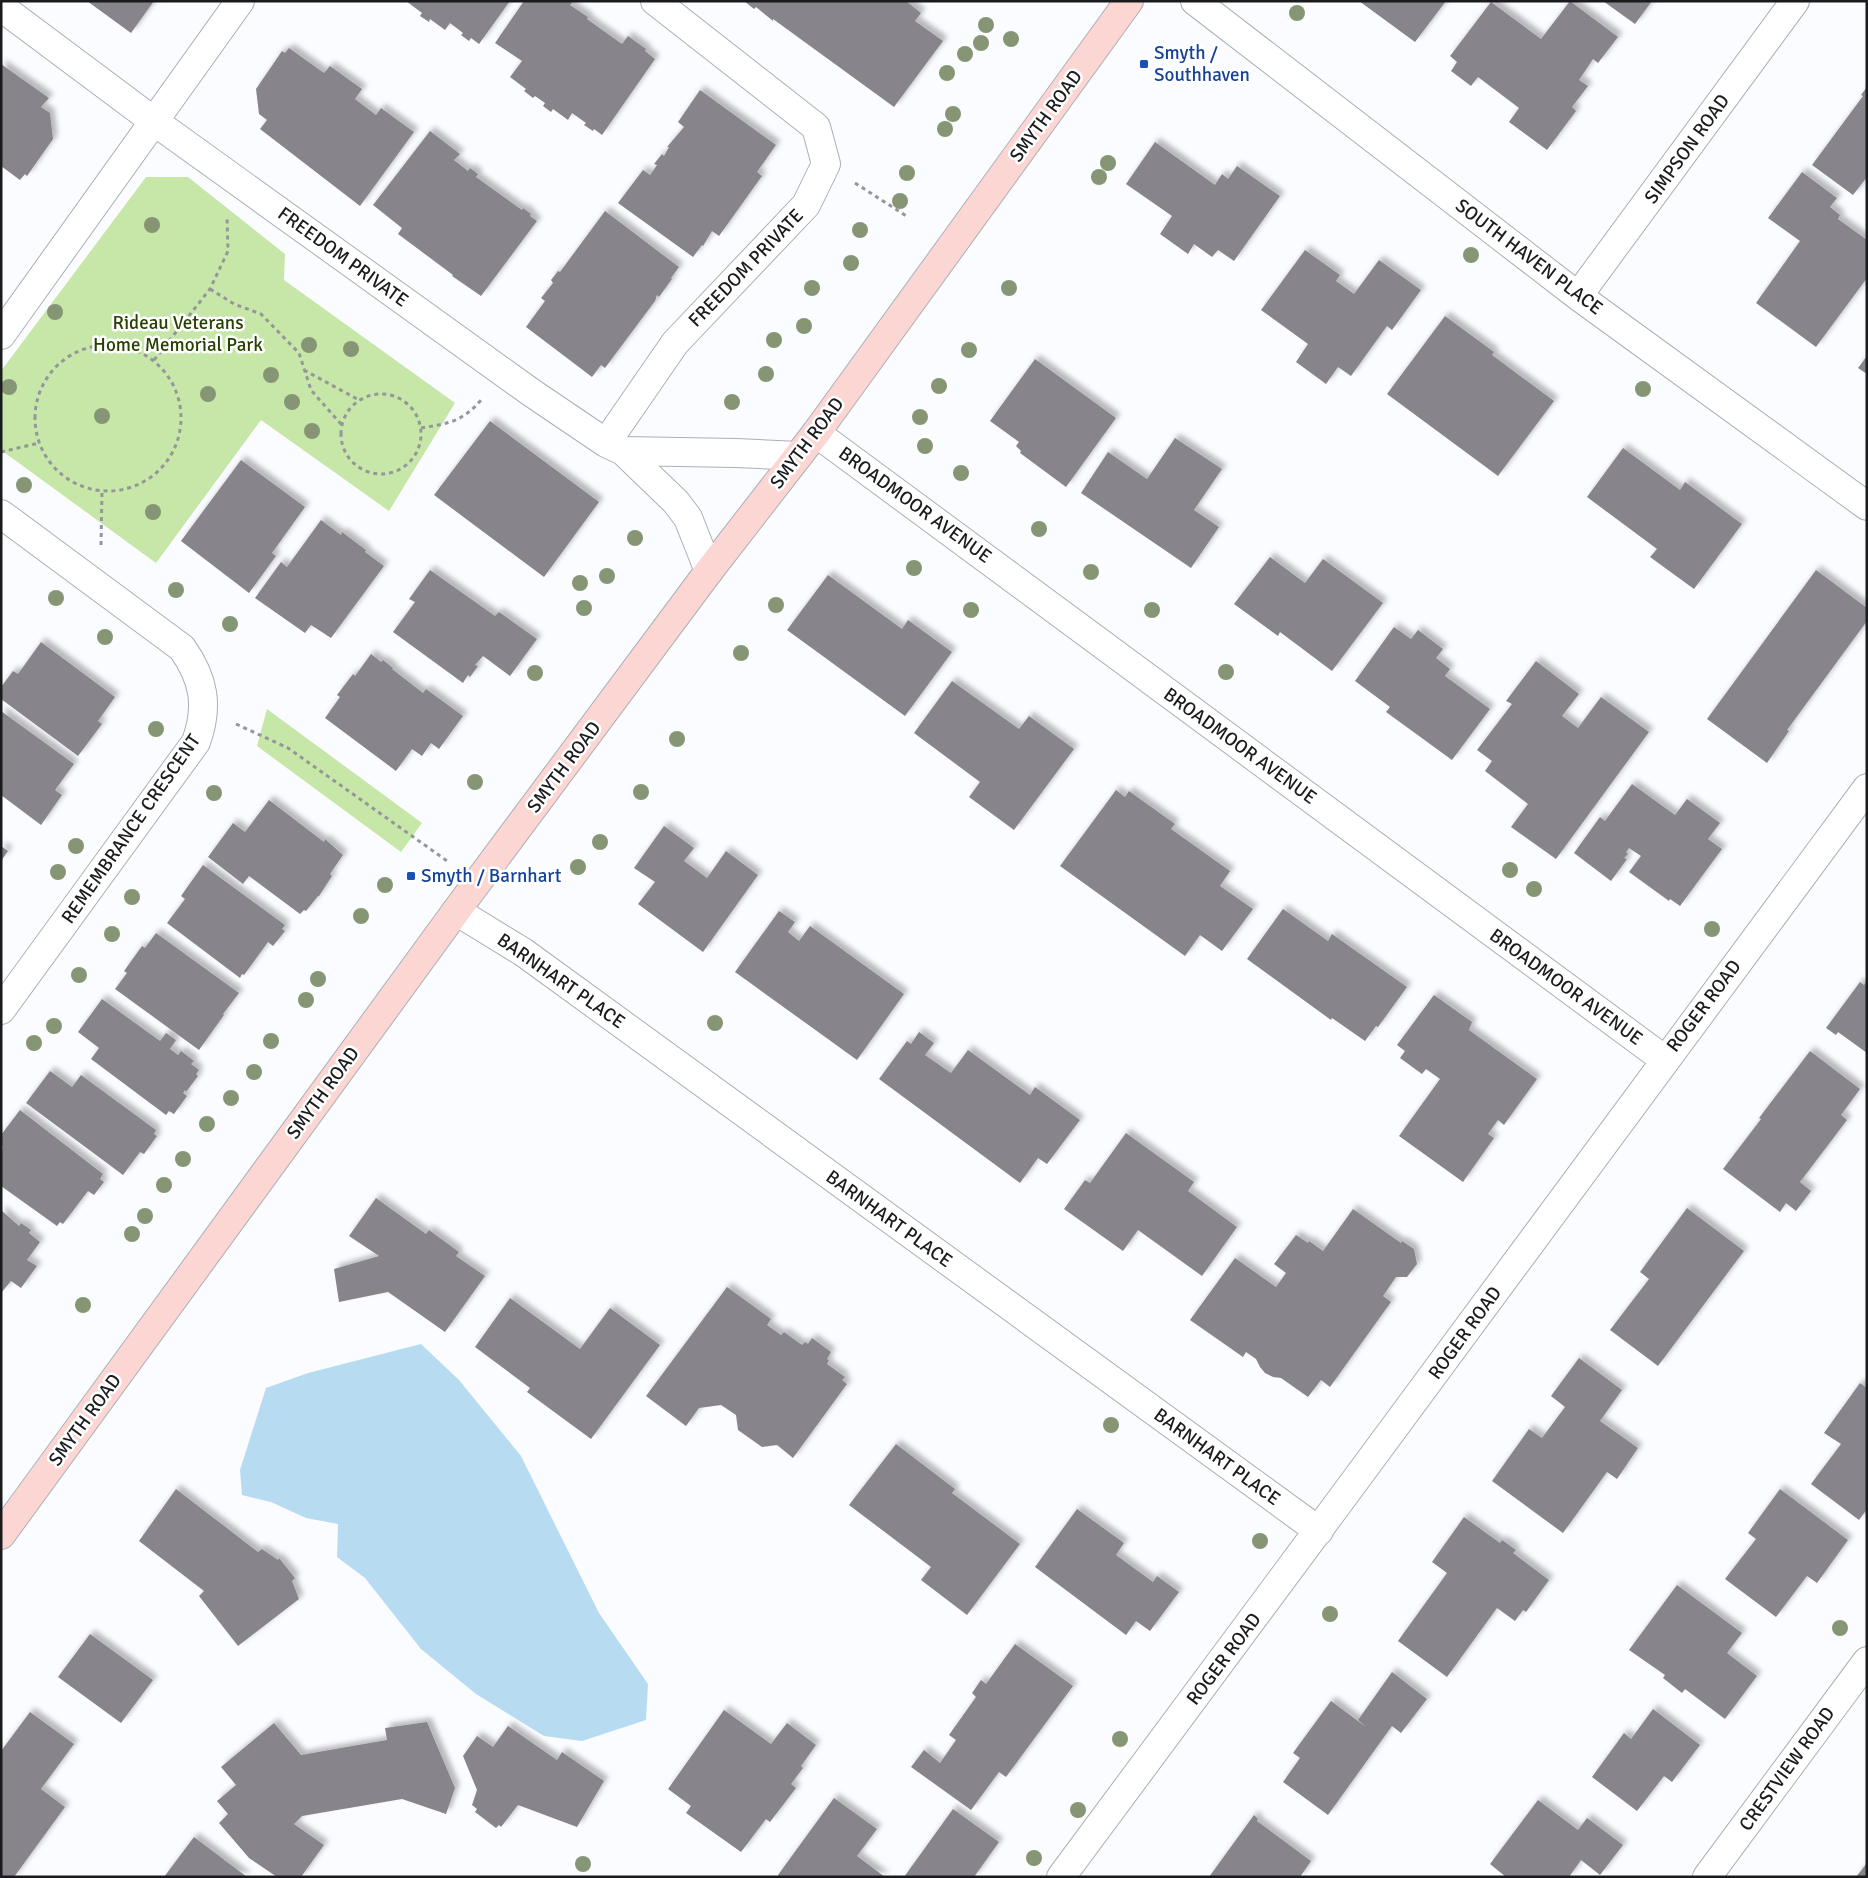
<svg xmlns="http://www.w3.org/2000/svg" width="1868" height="1878" viewBox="0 0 1868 1878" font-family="Signika,sans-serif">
	<defs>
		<filter id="shadow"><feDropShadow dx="4.5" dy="-4.5" stdDeviation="2.5" flood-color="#0004"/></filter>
	</defs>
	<rect width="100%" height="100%" fill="#fafcff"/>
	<path fill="#c6e7a7" d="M146,177H188L285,254L284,280L455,403L389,511L261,420L156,563L1,450V371Z
		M267,709L422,823L401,852L257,746Z"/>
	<path fill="#b7dcf2" d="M421,1344L459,1380L521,1456L599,1613L648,1684L646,1720L582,1741L544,1736L476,1694L421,1649L365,1578L337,1557L338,1524L306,1518L271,1502L242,1495L240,1470L266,1388L308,1373Z"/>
	<path fill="#88848b" filter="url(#shadow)" d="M87,1H154L131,33Z
		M406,1H510L479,44L471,38L469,41L461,35L463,33L450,23L445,30L430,19L429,22L420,16L422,13Z
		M524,1H570L572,3L570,5L588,17L587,19L622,44L628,36L646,49L645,51L655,59L602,135L594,129L593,131L584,125L586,123L572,113L568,120L553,109L551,112L543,106L545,103L535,96L533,98L524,91L526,89L510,77L522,61L495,43Z
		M744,1H906L921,13L915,21L943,41L894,107L773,19V21L756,7L754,9Z
		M1359,1H1446L1415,42Z
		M1570,1L1618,37L1598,63L1593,59L1579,80L1588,86L1572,107L1576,111L1547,150L1509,122L1519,108L1478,77L1471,86L1451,71L1457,62L1450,56L1491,2L1541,39Z
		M1603,1H1652L1635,24Z
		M289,48L324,73L330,66L362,89L355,99L376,115L381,108L414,132L360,206L260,129L267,120L259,114L256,89L282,51L285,53Z
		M1,64L49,98L41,107L50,113L53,139L27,176L25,174L20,180L1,166Z
		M1867,87V177L1853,195L1812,165L1863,96L1861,95Z
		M700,90L776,145L757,172L762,176L719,236L712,231L703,246L702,245L693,257L618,203L643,170L650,175L657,165L654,164L662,154L664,156L669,147H667L684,127L678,122Z
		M430,131L460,154L454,160L468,171L470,168L478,174L476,177L522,210L523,208L531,214L530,216L537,221L481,296L452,276L453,275L398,234L402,228L373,205Z
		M1155,142L1215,185L1222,174L1228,179L1237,166L1280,196L1234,261L1218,250L1212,257L1194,244L1188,254L1160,234L1172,216L1126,184Z
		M1802,172L1837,198L1830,207L1840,215L1838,219L1867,240V278L1816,347L1756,303L1800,241L1768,218Z
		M605,211L679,267L671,278L672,279L659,297L657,295L655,301L605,368L601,365L592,377L526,327L545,301L541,298L553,283L551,280L558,271L560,272Z
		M1305,250L1340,275L1336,281L1354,294L1379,260L1421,290L1392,330L1387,326L1351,376L1338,367L1326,384L1296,362L1308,344L1261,310Z
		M1445,316L1494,352L1492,355L1554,401L1498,476L1387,394Z
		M1867,356V374L1858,368Z
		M1035,359L1116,418L1066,487L1020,453L1021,451L1016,446L1019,442L990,421Z
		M490,421L599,502L544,577L434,495Z
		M1175,438L1222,469L1194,510L1219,527L1191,568L1081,493L1108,452L1147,479Z
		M1623,448L1680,490L1685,482L1742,524L1694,589L1650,557L1657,549L1587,497Z
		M241,460L305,507L272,553L276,556L249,593L181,541Z
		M321,520L341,535L342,532L366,550L365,552L384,566L331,638L311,625L305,633L255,598L281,562L287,567Z
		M1270,557L1305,583L1323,559L1383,603L1332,671L1280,632L1278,636L1234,604Z
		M430,570L495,616L499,612L537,639L510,676L483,656L475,665L478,666L470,677L468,675L463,683L393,632L415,602L409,599Z
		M1816,570L1867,608V621L1787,730L1789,731L1767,763L1707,719Z
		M828,575L902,629L908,620L952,652L905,716L787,630Z
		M1394,627L1411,639L1418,630L1443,649L1436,658L1450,669L1445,676L1490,709L1452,760L1386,712L1390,707L1355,681Z
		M41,642L115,697L98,721L102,724L78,756L1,699V687L13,671L18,674Z
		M371,654L381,662L383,660L393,668L392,669L423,693L426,689L463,716L439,749L431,743L422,756L412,749L396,771L325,718L340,697L337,695L353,674L355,676Z
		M1536,661L1579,694L1562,716L1578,728L1601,697L1649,732L1556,859L1511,827L1528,804L1485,771L1492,761L1477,750L1512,704L1506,701Z
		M952,681L1019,729L1029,716L1074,749L1014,830L969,797L980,782L914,733Z
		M1,711L74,764L55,790L62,795L41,825L1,795Z
		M1632,784L1675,815L1687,799L1720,823L1708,839L1722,849L1680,906L1670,899L1669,901L1629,872L1641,856L1629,848L1626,852L1628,854L1624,858L1627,859L1611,881L1574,853L1600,817L1605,821Z
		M1116,790L1125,797L1129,791L1175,824L1171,829L1230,871L1220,886L1253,909L1222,951L1200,935L1185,956L1060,866Z
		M269,800L324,842L325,839L343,855L330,874L332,876L319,896H318L306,911L304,910L300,914L249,876L243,884L208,857L233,823L245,832Z
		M664,826L694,848L684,861L707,878L726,851L758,875L703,952L638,904L655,882L634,868Z
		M1,846L8,851L1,861Z
		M203,865L285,925L282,929L285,931L273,946L268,942L244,975L242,974L240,978L167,923L185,899L181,896Z
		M1283,909L1328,941L1332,934L1407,987L1378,1027L1376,1026L1365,1041L1332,1018L1331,1020L1247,959Z
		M779,911L795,922L788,932L799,941L810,926L904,994L857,1060L735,972Z
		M156,933L239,993L223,1014L224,1015L199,1050L115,989L127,973L124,971L142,946L145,948Z
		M1867,981V1053L1838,1032L1836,1035L1826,1028L1860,982L1864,985Z
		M1434,995L1472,1022L1469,1030L1537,1079L1504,1125L1498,1120L1488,1134L1494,1138L1463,1182L1399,1136L1440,1079L1426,1069L1422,1074L1400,1058L1405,1051L1397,1045Z
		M102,999L160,1041L166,1033L176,1040L170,1049L178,1055L181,1051L194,1061L191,1064L199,1070L196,1074L198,1076L186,1092L185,1090L183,1093L187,1096L174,1114L169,1111L166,1115L91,1059L99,1048L78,1032Z
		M919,1032L934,1043L925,1055L951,1073L968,1050L1030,1095L1035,1087L1080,1120L1047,1164L1038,1158L1020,1183L879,1079L907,1041L911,1044Z
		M1810,1051L1860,1089L1841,1115L1847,1120L1800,1182L1811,1191L1796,1211L1786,1203L1780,1212L1723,1169L1761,1119L1759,1118Z
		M50,1071L72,1087L81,1075L156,1130L154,1134L157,1136L144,1154L140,1152L123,1175L26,1103Z
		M20,1110L103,1174L100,1179L104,1182L94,1195L88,1191L63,1224L60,1222L57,1226L1,1186V1149L3,1147L1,1146V1135Z
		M1126,1133L1194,1182L1188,1191L1237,1227L1202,1276L1138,1230L1123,1251L1064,1209L1085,1180L1090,1183Z
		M376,1198L426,1234L429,1230L459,1252L456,1256L485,1276L445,1332L388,1292L339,1302L334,1269L379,1256L349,1236Z
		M1687,1208L1744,1251L1658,1366L1610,1330L1649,1279L1640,1272Z
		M1353,1209L1401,1243L1402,1241L1414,1249L1417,1264L1407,1277H1396L1383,1296L1391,1302L1330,1387L1321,1380L1308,1397L1281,1378L1273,1377L1265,1373L1260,1367L1256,1359L1246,1352L1243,1357L1190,1320L1235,1258L1276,1287L1286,1273L1274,1264L1296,1235L1308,1243L1309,1241L1323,1251Z
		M1,1210L19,1226L21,1223L31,1230L29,1233L40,1242L27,1260L37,1266L21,1288L11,1281L1,1293Z
		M727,1287L771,1319L767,1325L781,1335L784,1332L802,1345L805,1342L808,1344L812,1338L831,1352L827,1359L829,1360L827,1364L845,1377L842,1380L847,1384L793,1458L777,1445L762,1447L738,1430L736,1415L721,1405L699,1408L686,1426L646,1396Z
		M510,1298L580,1349L610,1308L660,1345L591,1439L527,1392L530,1388L475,1347Z
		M1579,1358L1622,1390L1600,1421L1638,1448L1617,1479L1607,1472L1563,1533L1492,1481L1529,1429L1542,1438L1565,1407L1551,1396Z
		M1860,1383L1867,1388V1509L1859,1520L1811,1484L1841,1444L1824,1433Z
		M896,1444L955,1489L952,1493L1020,1544L967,1615L921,1580L931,1567L849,1505Z
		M176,1489L258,1552L262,1549L278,1560L279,1558L295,1578L292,1581L299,1599L238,1646L199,1596L204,1591L139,1541Z
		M1780,1489L1848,1540L1817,1583L1807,1576L1776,1617L1725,1579L1756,1539L1748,1533Z
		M1077,1509L1124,1543L1116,1555L1153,1582L1157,1576L1179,1592L1150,1631L1136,1621L1126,1635L1035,1567Z
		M1464,1517L1500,1543L1502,1540L1516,1550L1513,1553L1549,1580L1526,1612L1523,1610L1515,1621L1497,1608L1447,1677L1398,1641L1447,1573L1432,1562Z
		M1677,1585L1742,1633L1727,1653L1757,1676L1725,1719L1685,1689L1682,1693L1663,1678L1665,1675L1629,1650Z
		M90,1634L153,1680L121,1723L58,1677Z
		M1015,1644L1073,1686L1006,1777L999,1772L971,1810L911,1767L924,1750L940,1763L956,1740L949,1735L976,1697L972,1693L981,1680L986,1684Z
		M1392,1672L1427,1699L1401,1733L1392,1726L1328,1815L1283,1782L1300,1758L1293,1753L1331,1701L1366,1727L1358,1720Z
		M1653,1709L1700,1745L1672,1782L1664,1776L1637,1811L1592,1777L1624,1733L1631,1739Z
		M724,1710L771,1744L787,1723L816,1745L801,1766L803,1768L791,1784L796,1788L770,1822L766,1819L741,1852L686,1813L691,1806L668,1789Z
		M30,1712L74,1744L41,1789L65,1807L14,1877H1V1751Z
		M427,1722L455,1788L446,1814L402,1799L302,1816L294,1824L324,1845L301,1877H277L249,1858L219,1823L228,1814L217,1801L236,1785L221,1767L274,1723L301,1755L387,1740L385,1728Z
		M508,1726L557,1760L562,1752L604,1781L577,1827L518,1805L501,1827L499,1825L496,1828L475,1812L477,1809L472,1805L477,1790L463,1756L477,1736L493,1747Z
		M834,1798L877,1829L857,1856L885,1877H780L778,1875Z
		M1538,1800L1578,1830L1587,1818L1623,1845L1600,1875L1581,1860L1569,1877H1506L1490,1864Z
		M953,1809L999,1842L974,1877H904Z
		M1254,1815L1258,1819L1257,1821L1311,1861L1300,1877H1209Z
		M194,1837L247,1877H164Z
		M1867,1863V1877H1856Z"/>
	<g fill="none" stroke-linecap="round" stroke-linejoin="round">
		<defs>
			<path id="minor" d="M1195,1L1578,296L1867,506
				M1,7L155,122L532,393L606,443L623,451L676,502L688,518L709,571
				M1578,296L1795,1
				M1,335L240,1
				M816,433L1665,1060
				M606,443L675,343L806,205L826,164L816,127L655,1
				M623,451L736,453L798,456
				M1,514L182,648C204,679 209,706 196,742L1,1010
				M456,911L523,952L1319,1531
				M1061,1877C1331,1515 1598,1150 1867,788
				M1707,1877L1867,1661"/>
			<path id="secondary" d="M1,1535L456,911L709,571L816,433L1129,1"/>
		</defs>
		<use href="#minor" stroke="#abafb6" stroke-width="30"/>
		<use href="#secondary" stroke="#abafb6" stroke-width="30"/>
		<path stroke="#949699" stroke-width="3" stroke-dasharray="4 4" stroke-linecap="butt" d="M855,183L908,217
			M210,289L234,304L261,314L299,353L311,390L341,424
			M35 418a73 73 0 1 1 146 0a73 73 0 1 1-146 0Z
			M154,360L210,289L228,251L227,217
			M304,370L359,400
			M341 434a40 40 0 1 1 80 0a40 40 0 1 1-80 0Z
			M421,428C450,423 462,422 482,399
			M1,452L39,443
			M101,545L102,491
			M236,724L288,748L450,863"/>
		<use href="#minor" stroke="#fff" stroke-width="28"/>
		<use href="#secondary" stroke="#fcd6d2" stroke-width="28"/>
	</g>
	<g fill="#869573">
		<circle cx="1297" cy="13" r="8"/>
		<circle cx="986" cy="25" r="8"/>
		<circle cx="1011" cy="39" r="8"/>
		<circle cx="981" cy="43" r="8"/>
		<circle cx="965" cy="54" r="8"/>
		<circle cx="947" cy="73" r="8"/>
		<circle cx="953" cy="114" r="8"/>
		<circle cx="945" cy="129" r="8"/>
		<circle cx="1108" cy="163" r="8"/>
		<circle cx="907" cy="173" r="8"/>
		<circle cx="1099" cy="177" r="8"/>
		<circle cx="900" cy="201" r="8"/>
		<circle cx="152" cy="225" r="8"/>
		<circle cx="860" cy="230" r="8"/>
		<circle cx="1471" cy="255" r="8"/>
		<circle cx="851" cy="263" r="8"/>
		<circle cx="812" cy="288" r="8"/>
		<circle cx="1009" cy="288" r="8"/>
		<circle cx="55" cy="312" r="8"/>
		<circle cx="804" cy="326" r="8"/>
		<circle cx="774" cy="340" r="8"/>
		<circle cx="309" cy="345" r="8"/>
		<circle cx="351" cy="349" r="8"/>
		<circle cx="969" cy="350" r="8"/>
		<circle cx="766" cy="374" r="8"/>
		<circle cx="271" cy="375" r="8"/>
		<circle cx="939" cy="386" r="8"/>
		<circle cx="9" cy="387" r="8"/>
		<circle cx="1643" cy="389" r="8"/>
		<circle cx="208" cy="394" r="8"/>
		<circle cx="292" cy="402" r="8"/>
		<circle cx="732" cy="402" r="8"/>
		<circle cx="102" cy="416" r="8"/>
		<circle cx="920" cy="417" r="8"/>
		<circle cx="312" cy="431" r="8"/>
		<circle cx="925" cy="446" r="8"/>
		<circle cx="961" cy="473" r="8"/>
		<circle cx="24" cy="485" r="8"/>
		<circle cx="153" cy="512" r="8"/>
		<circle cx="1039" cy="529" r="8"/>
		<circle cx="635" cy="538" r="8"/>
		<circle cx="914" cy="568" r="8"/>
		<circle cx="1091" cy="572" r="8"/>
		<circle cx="607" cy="576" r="8"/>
		<circle cx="580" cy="583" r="8"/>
		<circle cx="176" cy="590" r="8"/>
		<circle cx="56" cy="598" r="8"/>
		<circle cx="776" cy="605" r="8"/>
		<circle cx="584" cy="608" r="8"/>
		<circle cx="971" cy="610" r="8"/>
		<circle cx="1152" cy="610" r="8"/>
		<circle cx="230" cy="624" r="8"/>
		<circle cx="105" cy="637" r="8"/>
		<circle cx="741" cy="653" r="8"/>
		<circle cx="1226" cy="672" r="8"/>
		<circle cx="535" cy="673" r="8"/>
		<circle cx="156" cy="729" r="8"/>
		<circle cx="677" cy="739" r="8"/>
		<circle cx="475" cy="782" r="8"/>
		<circle cx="641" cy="792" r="8"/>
		<circle cx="214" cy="793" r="8"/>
		<circle cx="600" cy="842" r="8"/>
		<circle cx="76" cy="846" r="8"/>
		<circle cx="578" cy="867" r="8"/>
		<circle cx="1510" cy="870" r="8"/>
		<circle cx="58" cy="872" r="8"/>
		<circle cx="385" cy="885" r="8"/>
		<circle cx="1534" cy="889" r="8"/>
		<circle cx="132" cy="897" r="8"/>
		<circle cx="361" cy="916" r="8"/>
		<circle cx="1712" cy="929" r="8"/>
		<circle cx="112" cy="934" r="8"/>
		<circle cx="79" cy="975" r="8"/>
		<circle cx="318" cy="979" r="8"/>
		<circle cx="306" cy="1000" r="8"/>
		<circle cx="715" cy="1023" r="8"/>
		<circle cx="54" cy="1026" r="8"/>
		<circle cx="271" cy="1041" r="8"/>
		<circle cx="34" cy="1043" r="8"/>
		<circle cx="254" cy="1072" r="8"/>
		<circle cx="231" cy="1098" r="8"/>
		<circle cx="207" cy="1124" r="8"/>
		<circle cx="183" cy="1159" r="8"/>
		<circle cx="164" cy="1185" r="8"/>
		<circle cx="145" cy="1216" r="8"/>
		<circle cx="132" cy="1234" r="8"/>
		<circle cx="83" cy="1305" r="8"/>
		<circle cx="1111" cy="1425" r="8"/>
		<circle cx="1260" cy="1541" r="8"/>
		<circle cx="1330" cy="1614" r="8"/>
		<circle cx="1840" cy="1628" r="8"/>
		<circle cx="1120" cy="1739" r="8"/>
		<circle cx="1078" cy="1810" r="8"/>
		<circle cx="1034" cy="1858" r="8"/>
		<circle cx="583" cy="1864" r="8"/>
	</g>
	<g fill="#1a4fb4" stroke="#fff" stroke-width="2">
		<rect x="1139" y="59" width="10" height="10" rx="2.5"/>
		<rect x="406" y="871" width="10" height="10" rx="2.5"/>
	</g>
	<g text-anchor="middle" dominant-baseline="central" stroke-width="5" stroke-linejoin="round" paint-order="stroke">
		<g font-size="19" fill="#164399" stroke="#fff" text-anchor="start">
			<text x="1154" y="53">Smyth /<tspan x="1154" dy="22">Southhaven</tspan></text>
			<text x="421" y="876">Smyth / Barnhart</text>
		</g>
		<g font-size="19" fill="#191b1d" stroke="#fff">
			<text transform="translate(1046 116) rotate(-54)">SMYTH ROAD</text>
			<text transform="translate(1687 149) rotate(-54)">SIMPSON ROAD</text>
			<text transform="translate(343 257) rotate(36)">FREEDOM PRIVATE</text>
			<text transform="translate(1529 257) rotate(37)">SOUTH HAVEN PLACE</text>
			<text transform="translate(746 268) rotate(-46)">FREEDOM PRIVATE</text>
			<text transform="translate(807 443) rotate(-53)">SMYTH ROAD</text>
			<text transform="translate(915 505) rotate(36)">BROADMOOR AVENUE</text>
			<text transform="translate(1240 746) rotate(36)">BROADMOOR AVENUE</text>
			<text transform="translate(564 767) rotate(-53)">SMYTH ROAD</text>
			<text transform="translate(131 829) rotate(-55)">REMEMBRANCE CRESCENT</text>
			<text transform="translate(561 981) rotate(35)">BARNHART PLACE</text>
			<text transform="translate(1566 987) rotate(36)">BROADMOOR AVENUE</text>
			<text transform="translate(1704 1006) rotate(-53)">ROGER ROAD</text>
			<text transform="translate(323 1093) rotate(-54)">SMYTH ROAD</text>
			<text transform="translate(889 1219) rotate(36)">BARNHART PLACE</text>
			<text transform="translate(1465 1333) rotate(-54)">ROGER ROAD</text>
			<text transform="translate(85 1420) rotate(-54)">SMYTH ROAD</text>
			<text transform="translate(1217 1457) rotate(36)">BARNHART PLACE</text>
			<text transform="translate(1224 1659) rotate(-53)">ROGER ROAD</text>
			<text transform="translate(1787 1769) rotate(-54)">CRESTVIEW ROAD</text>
		</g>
		<g font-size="19" fill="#274100" stroke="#fff">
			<text x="178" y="323">Rideau Veterans<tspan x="178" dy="22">Home Memorial Park</tspan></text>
		</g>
	</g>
	<rect width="1868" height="1878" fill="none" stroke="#191b1d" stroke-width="5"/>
</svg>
